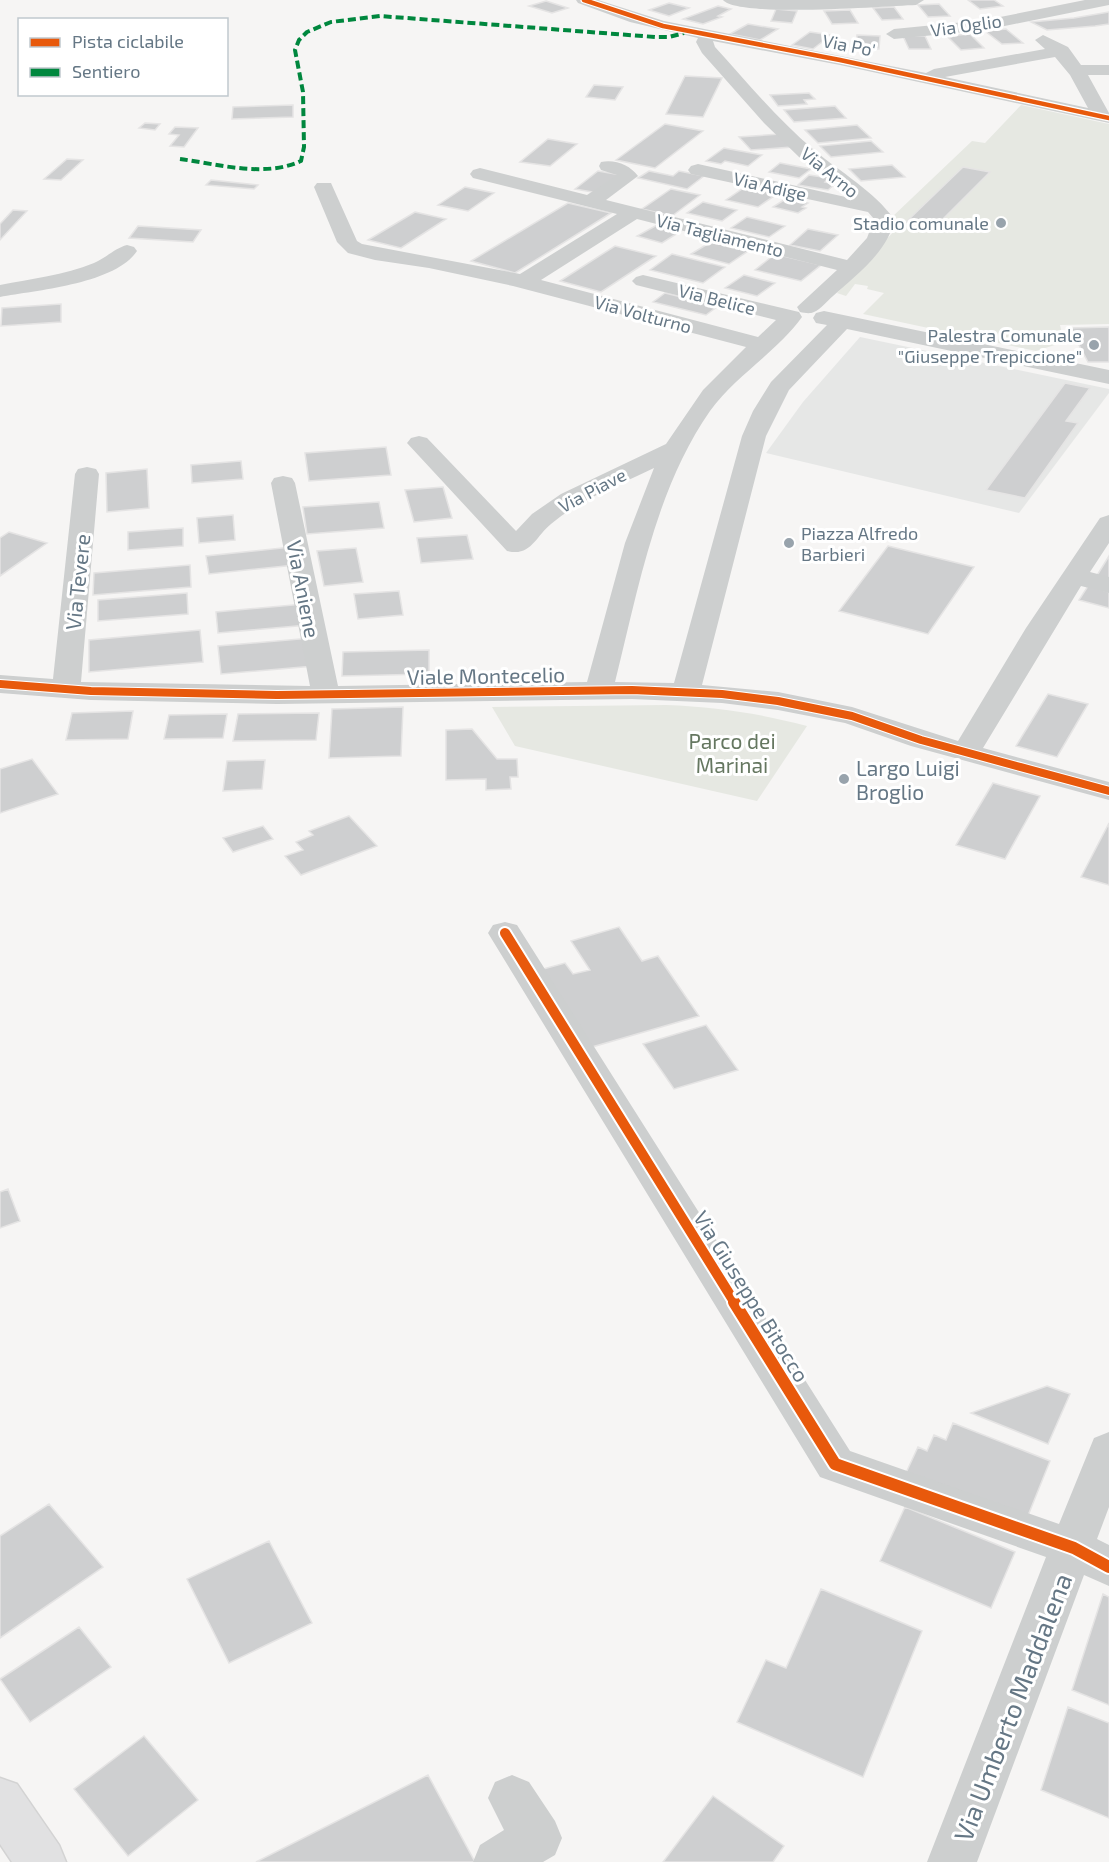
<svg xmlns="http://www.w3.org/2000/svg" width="1109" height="1862" viewBox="0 0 1109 1862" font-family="'Exo 2',sans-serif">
	<rect width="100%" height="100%" fill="#f6f5f4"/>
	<path fill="#e6e7e6" d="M860,337L1109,389V393L1019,513L766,453L803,402Z"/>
	<path fill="#e6e8e2" d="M1021,105L1109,124V324L1060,325L1064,342L1036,351L863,314L884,293L867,289L868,286L855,284L846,296L837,293L896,229L891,218L972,141L985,143Z
		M666,705C717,707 757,713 807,726L757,801L515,746L492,707Z"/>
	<path fill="#cecfd0" stroke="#e5e4e4" stroke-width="1.5" d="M968,0H994L1003,6L980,9Z
		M546,1L568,8L552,13L529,6Z
		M669,3L689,8L669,16L649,10Z
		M939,4L950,16L928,17L918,5Z
		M718,6L731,9L718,16L722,17L703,24L683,19Z
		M894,7L903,19L882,20L873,8Z
		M776,9L797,11L792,23L771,21Z
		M850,10L858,23L832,24L824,11Z
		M1109,12V24L1095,26L1047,30L1031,22L1074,18Z
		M748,24L778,29L760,40L730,34Z
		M1006,29L1023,43L1002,44L985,31Z
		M810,32L831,35L813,49L792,45Z
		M970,34L984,48L961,50L947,36Z
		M857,35L880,36L879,49L856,48Z
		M903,36H925L931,49H909Z
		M685,76L722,78L703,117L666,114Z
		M594,85L623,87L615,100L586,97Z
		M809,93L815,99L804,100L807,104L778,106L770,95Z
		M293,105V117L232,119L233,107Z
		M835,106L846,118L794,122L784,110Z
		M145,123L160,124L155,130L139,128Z
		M665,124L703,131L655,168L616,160Z
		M857,125L871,138L818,143L805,130Z
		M175,127L198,128L184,147L170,146L179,135L169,134Z
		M780,134L792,147L751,150L739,137Z
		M548,139L577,144L550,166L520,162Z
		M871,141L883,152L831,157L820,146Z
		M724,148L762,155L748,166L725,161L721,164L706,161Z
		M67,159L83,160L61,180L44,179Z
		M780,163L811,169L799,178L769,172Z
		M892,165L905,177L861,181L849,169Z
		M963,167L990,172L933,229L905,223Z
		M598,171L621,175L598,193L575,189Z
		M649,171L673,176L679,171L704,176L687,189L638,178Z
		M809,175L829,178L825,182L835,184L828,190L798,185Z
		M211,180L258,185L254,189L206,185Z
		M465,187L494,193L468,211L438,205Z
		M745,187L777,194L758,207L726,200Z
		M671,189L700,195L672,216L642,209Z
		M787,198L808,203L802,207L806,208L798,213L773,207Z
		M703,202L737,210L722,221L687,213Z
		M568,203L611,213L515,273L471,261Z
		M13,210L27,211L0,240V224Z
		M415,212L446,219L401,248L368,240Z
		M747,217L785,226L769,237L731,228Z
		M657,225L681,231L662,243L637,236Z
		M138,226L201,230L193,242L129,238Z
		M808,229L838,235L820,251L790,245Z
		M714,240L751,249L729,264L691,254Z
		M615,246L656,256L601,292L560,281Z
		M672,254L725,267L703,283L650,270Z
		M775,254L821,265L801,281L755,270Z
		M744,275L775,283L757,296L725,288Z
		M665,293L718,306L706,315L653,302Z
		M61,304V322L1,326L2,308Z
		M1109,327V362H1088L1070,328Z
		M1065,383L1090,388L1066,421L1078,423L1025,498L986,490Z
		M386,447L391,475L309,481L305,453Z
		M241,461L243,479L192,483L191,465Z
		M147,469L149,508L107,512L106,473Z
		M443,487L452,518L414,522L405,490Z
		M379,502L384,528L307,534L303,507Z
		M233,515L235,540L199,543L197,518Z
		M183,528V546L128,550V532Z
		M9,532L47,543L0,576V538Z
		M467,535L473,559L421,563L417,538Z
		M888,546L974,567L928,634L839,611Z
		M291,547L295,565L209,574L206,556Z
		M356,548L363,582L324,586L317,551Z
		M1109,556V580L1096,577Z
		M190,565L191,587L93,595L94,573Z
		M1088,586L1109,592V608L1079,600Z
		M399,591L403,615L358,619L354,594Z
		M187,593L188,614L98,621V600Z
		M304,604L308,625L218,633L216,612Z
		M200,630L203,662L89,672V640Z
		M311,638L314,666L221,674L218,646Z
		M429,650V674L342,676L343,652Z
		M1048,694L1088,704L1057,757L1016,746Z
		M403,707L401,756L329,758L332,709Z
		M133,711L128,739L66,740L72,713Z
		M319,713L316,740L233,741L238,714Z
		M227,714L223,738L164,739L169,715Z
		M472,729L497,759H517L518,777H510L511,789L486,790V779L446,780V730Z
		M32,759L58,794L0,813V769Z
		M265,760L262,789L223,791L227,761Z
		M993,783L1040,796L1005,859L956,845Z
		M349,816L377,846L301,875L285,856L303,850L296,842L313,835L309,831Z
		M1109,823V885L1081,877Z
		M263,826L273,839L233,852L223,838Z
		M619,927L642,961L658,956L699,1016L585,1049L536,971L565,963L573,974L590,970L571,941Z
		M706,1025L738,1070L674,1089L643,1044Z
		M8,1189L20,1221L0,1228V1192Z
		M1047,1386L1070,1394L1048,1444L971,1413Z
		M953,1423L1050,1461L1025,1523L905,1475L918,1447L927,1451L934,1435L946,1440Z
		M49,1504L103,1567L0,1638V1536Z
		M905,1507L1015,1552L991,1608L880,1561Z
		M269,1541L312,1623L229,1663L187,1579Z
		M821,1589L922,1631L863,1777L737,1722L766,1660L786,1668Z
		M1103,1594L1109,1597V1705L1072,1690Z
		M79,1627L111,1667L30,1722L0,1679Z
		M1068,1707L1109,1723V1818L1041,1790Z
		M144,1736L198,1800L128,1856L74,1789Z
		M428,1775L475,1862H256Z
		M713,1796L784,1846L773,1862H663Z"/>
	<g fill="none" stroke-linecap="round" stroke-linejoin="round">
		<defs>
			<path id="major" d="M0,1778L17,1784L59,1845L66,1862H12L0,1844Z"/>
		</defs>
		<use href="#major" stroke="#d3d3d3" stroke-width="3"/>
		<path fill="#cdcfcf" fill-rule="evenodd" d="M576,0H598L664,21L926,73L934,69L1045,49L1035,40L1043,35L1068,47L1081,65H1109V75H1088L1109,113V123L840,65L713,41L715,47C747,82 777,119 814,150C840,172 874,191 894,219C890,250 855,276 833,296C827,301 821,309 814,312C810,314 805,313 800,312L797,307L837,270L637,219L541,280L758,337L776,320L636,285L632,281L636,277L643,275L799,312L802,317C777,352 736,375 710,411C655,490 638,591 615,682L674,683L742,436L753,411L771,382L827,325L816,323L813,318L816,313L824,311L1109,370V384L847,329L789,390L766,436L702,685L778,692L852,707L958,741L1026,628L1100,518L1109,515V543L1090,572L1109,577V593L1081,586L983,748L1109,782V800L911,746L845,723L778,710L722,703L632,699L277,704L91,700L0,693V675L53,679L75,474L78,469L87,467L96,469L99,474L81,682L310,686L271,483L274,478L283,476L292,478L295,483L338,686L587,682L625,543L654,468C619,485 581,499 551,524C535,537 531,557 507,551L407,443L411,438L419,436L427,438L516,531L532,514L561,494L666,444L703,390L746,347L513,286L429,268L375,260L348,253L337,242L314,187L317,183H331L357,241L362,244L520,274L617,214L473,178L470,174L473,170L480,168L587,195L617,175L601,170L599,166L601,162C615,159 630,165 638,176L606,200L847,260L867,238L874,219L868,212L691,174L688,170L691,166L698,164L850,198L799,157L764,123L702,53L696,42L698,38L630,22L578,3ZM1055,57L1070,75L1088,108L945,77Z
			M723,0H924L916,5C886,6 738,18 723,0Z
			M1085,0H1109V5L985,30L894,39L886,34L894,29L985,20Z
			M127,245L134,247L137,251C115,284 37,290 0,297V285C31,279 64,275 94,263C106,258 115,248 127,245Z
			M505,922L517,925L850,1451L1059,1524L1094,1438L1109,1432V1507L1097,1539L1109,1545V1586L1084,1575L977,1862H927L1046,1557L820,1477L488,933L493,925Z
			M512,1775L529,1782L555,1821L562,1838L555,1855L543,1862H473L480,1845L504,1830L488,1798L495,1782Z"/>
		<use href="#major" fill="#e1e1e2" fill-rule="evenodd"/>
		<path stroke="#00873e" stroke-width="4" stroke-dasharray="8 4" stroke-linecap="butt" d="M180,159C218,164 264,178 301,161L304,147L303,92L295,50L299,40L307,32L331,22L380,16L655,37H669L684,33"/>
		<defs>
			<path id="cycleway-far3" d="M584,0L663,26L840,60L1109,118"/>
			<path id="cycleway-far2" d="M0,684L91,691L277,695L632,690L722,694L778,701L852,716L921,740L1109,791"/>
			<path id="cycleway-far1" d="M505,933L735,1303"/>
			<path id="cycleway" d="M734,1302L835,1464L1074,1548L1109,1567"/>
		</defs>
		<use href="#cycleway-far3" stroke="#fff" stroke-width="7"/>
		<use href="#cycleway-far2" stroke="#fff" stroke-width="10"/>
		<use href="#cycleway-far1" stroke="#fff" stroke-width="14"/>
		<use href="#cycleway" stroke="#fff" stroke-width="16"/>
		<use href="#cycleway-far3" stroke="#e8590c" stroke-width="4.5"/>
		<use href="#cycleway-far2" stroke="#e8590c" stroke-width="8"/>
		<use href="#cycleway-far1" stroke="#e8590c" stroke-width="10"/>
		<use href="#cycleway" stroke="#e8590c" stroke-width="12"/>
	</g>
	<g fill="#98a3ac" stroke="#fff" stroke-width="2">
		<circle cx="1001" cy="223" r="6"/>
		<circle cx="1094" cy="345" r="6"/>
		<circle cx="789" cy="543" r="6"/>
		<circle cx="844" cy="779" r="6"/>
	</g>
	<g text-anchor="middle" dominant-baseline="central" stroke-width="6" stroke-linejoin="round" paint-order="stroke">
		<g font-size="18" fill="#657785" stroke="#fff">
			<text transform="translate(966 25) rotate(-8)">Via Oglio</text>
			<text transform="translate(849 45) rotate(11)">Via Po'</text>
			<text transform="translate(830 172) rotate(39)">Via Arno</text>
			<text transform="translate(770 186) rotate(13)">Via Adige</text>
			<text transform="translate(720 235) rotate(14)">Via Tagliamento</text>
			<text transform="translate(717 299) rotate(14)">Via Belice</text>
			<text transform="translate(643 314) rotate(15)">Via Volturno</text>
			<text transform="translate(592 490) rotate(-28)">Via Piave</text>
		</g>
		<g font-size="18" fill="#657785" stroke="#fff" text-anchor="end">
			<text x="989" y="223">Stadio comunale</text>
			<text x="1082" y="335">Palestra Comunale<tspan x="1082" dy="21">"Giuseppe Trepiccione"</tspan></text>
			<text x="801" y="533" text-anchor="start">Piazza Alfredo<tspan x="801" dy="21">Barbieri</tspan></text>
		</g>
		<g font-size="21" fill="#657785" stroke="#fff">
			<text transform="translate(77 582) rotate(-84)">Via Tevere</text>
			<text transform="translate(304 589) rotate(79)">Via Aniene</text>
			<text transform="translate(486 675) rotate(-1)">Viale Montecelio</text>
			<text transform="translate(752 1296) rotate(58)">Via Giuseppe Bitocco</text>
		</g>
		<g font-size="21" fill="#657760" stroke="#fff">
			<text x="732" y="740">Parco dei<tspan x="732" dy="24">Marinai</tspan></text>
		</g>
		<g font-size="21" fill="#657785" stroke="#fff" text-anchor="start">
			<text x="856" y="767">Largo Luigi<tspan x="856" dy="24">Broglio</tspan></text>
		</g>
		<g font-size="26" fill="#657785" stroke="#fff">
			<text transform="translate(1012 1707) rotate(-69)">Via Umberto Maddalena</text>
		</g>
	</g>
	<rect x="18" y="18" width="210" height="78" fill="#ffffff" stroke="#c1c9ce" stroke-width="1.5"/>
	<rect x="30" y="38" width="30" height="9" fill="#e8590c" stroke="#c1c9ce" stroke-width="1.5"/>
	<text x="72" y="48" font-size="18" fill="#657785">Pista ciclabile</text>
	<rect x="30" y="68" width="30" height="9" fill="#00873e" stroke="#c1c9ce" stroke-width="1.5"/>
	<text x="72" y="78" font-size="18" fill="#657785">Sentiero</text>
</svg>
